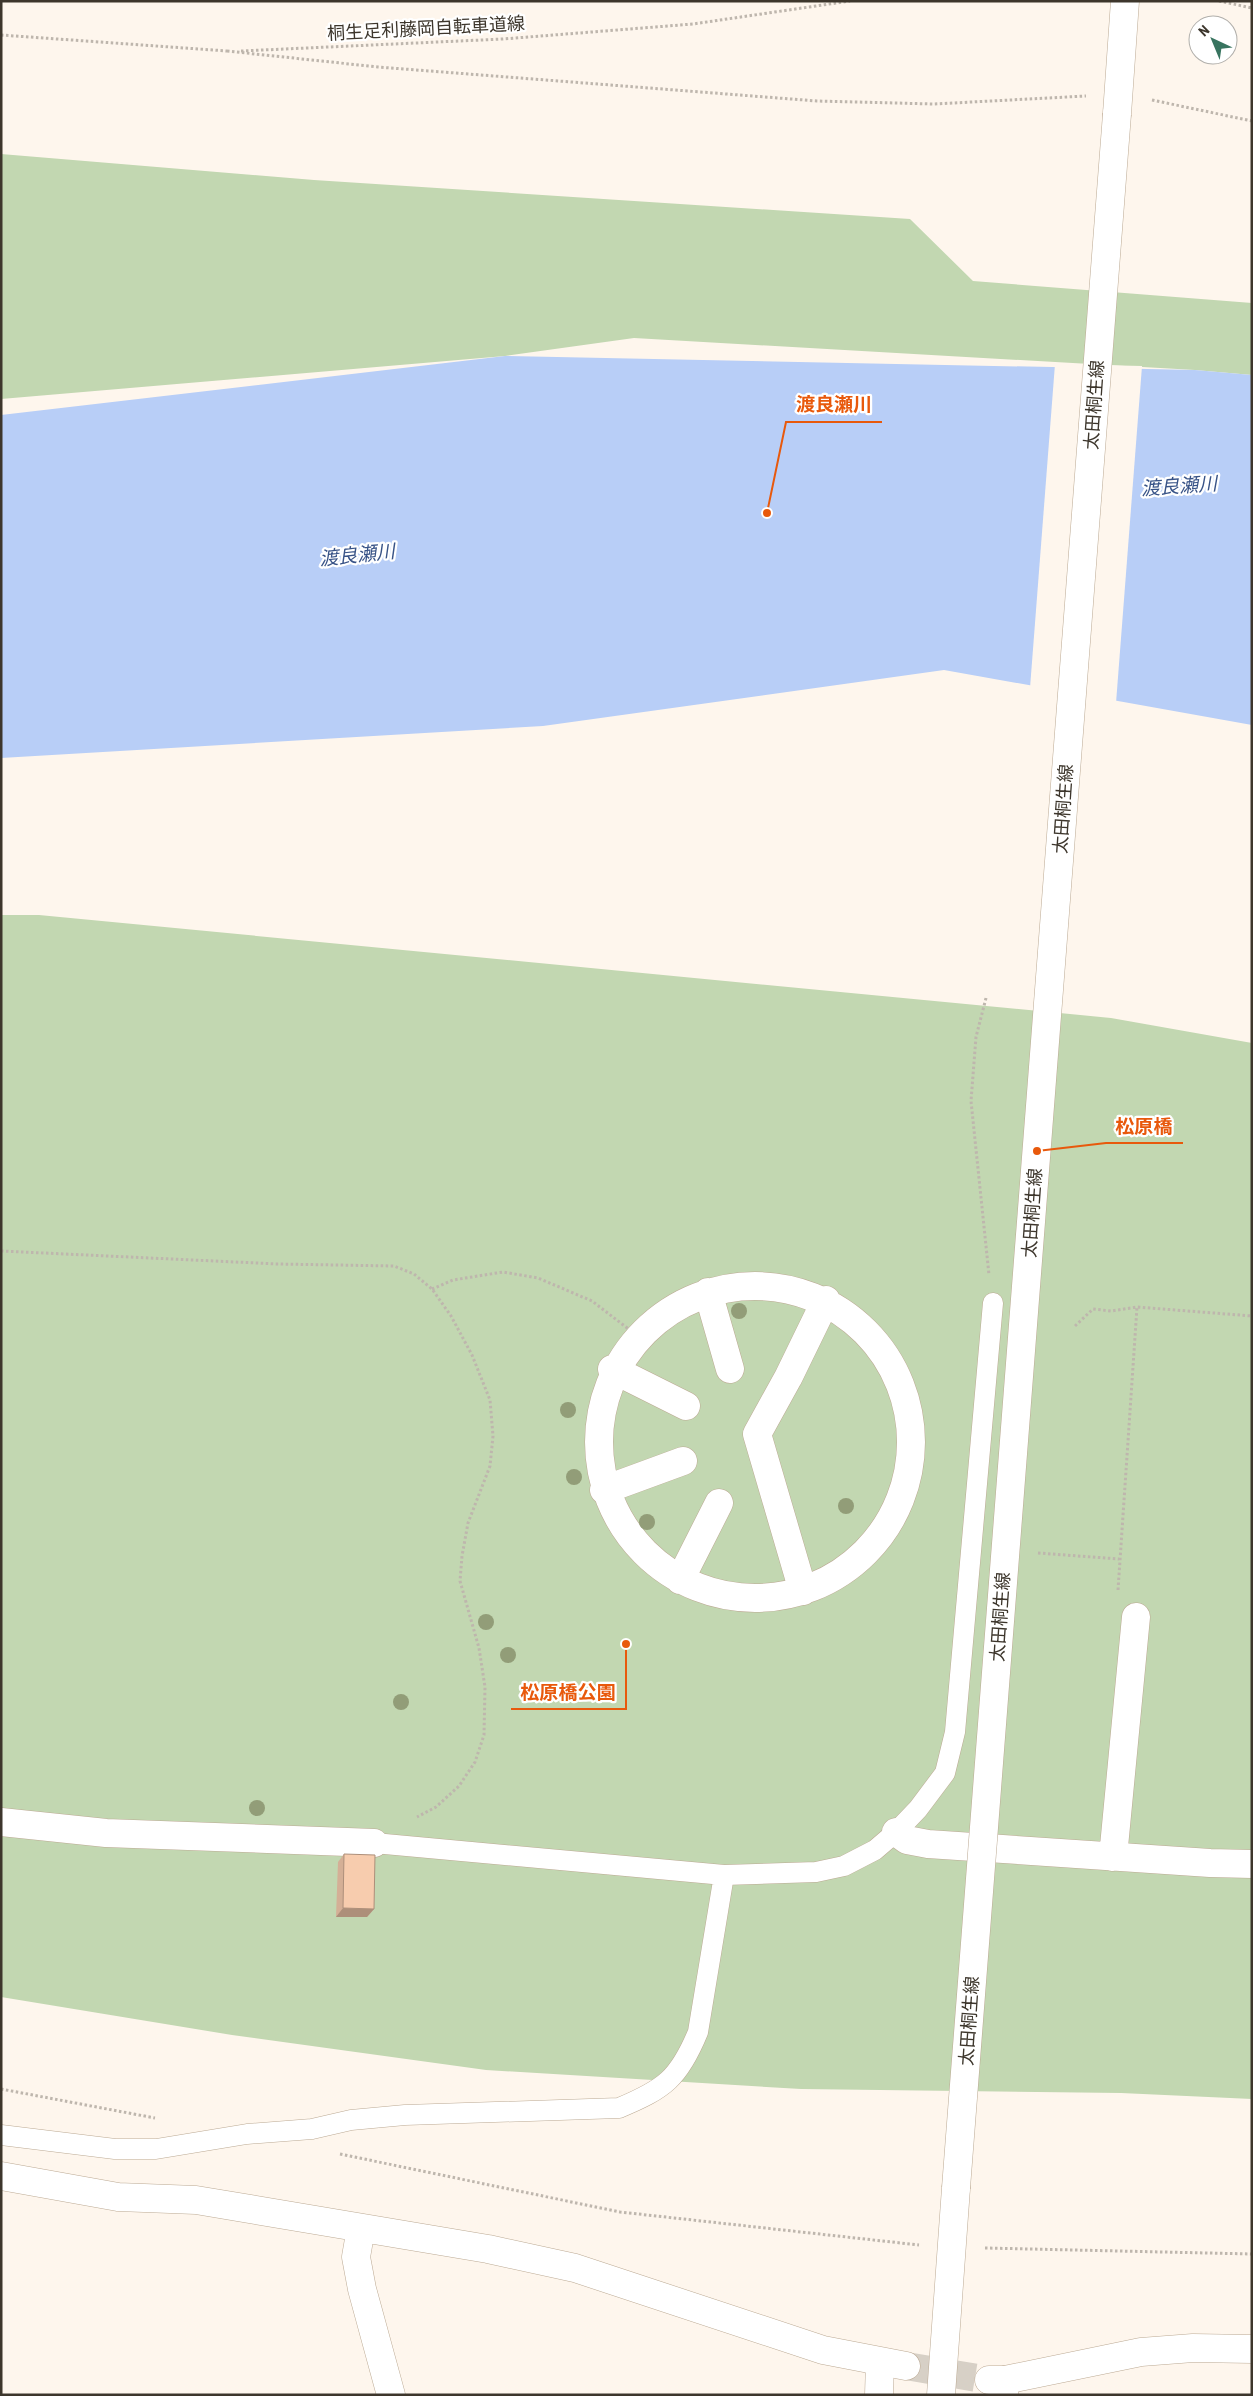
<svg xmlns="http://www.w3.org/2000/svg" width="1253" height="2396" viewBox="0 0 1253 2396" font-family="'Roboto Condensed','Noto Sans JP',sans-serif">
	<rect width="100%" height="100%" fill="#fef6ed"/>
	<path fill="#c2d7b1" d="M1,154L314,180L910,219L973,281L1252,303V375L1195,370L634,338L505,356L1,399Z
		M1,915H39L1111,1018L1252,1043V2099L1121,2093L801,2089L486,2070L232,2035L1,1997Z"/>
	<path fill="#b8cef7" d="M505,356L1195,370L1252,375V725L944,670L543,726L1,758V415Z"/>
	<path fill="#fef6ed" d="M1055,364L1142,366L1116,703L1030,688Z"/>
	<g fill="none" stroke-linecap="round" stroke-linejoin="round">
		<path stroke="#d7d0c6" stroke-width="28" stroke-dasharray="28 14" stroke-linecap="butt" d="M906,2366L989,2380"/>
		<defs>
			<path id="service" d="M374,1843L724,1875L816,1872L844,1866L875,1850L896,1832L918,1809L945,1773L955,1732L993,1303
				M1,2135L115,2149H156L247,2134L312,2129L351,2120L405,2115L619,2108C665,2089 679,2078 698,2032L724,1875"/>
			<path id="pedestrian" d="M599 1442a156 156 0 1 1 312 0a156 156 0 1 1-312 0Z
				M708,1292L730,1369
				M612,1369L686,1406
				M604,1490L683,1461
				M680,1580L719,1503
				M803,1591L757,1434L789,1376L788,1378L826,1300
				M1,1822L106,1833L374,1843
				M896,1832L907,1840L928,1844L1210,1863L1252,1864
				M1113,1857L1136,1617"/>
			<path id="minor" d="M1,2176L118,2197L196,2200L488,2249L575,2268L823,2350L906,2366
				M361,2228L356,2257L362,2289L391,2395
				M989,2380H1005L1141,2352L1193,2348L1252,2349"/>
			<path id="tertiary" d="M879,2395L880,2362
				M1004,2395L1005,2380"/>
			<path id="secondary" d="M1117,114L1125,1
				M941,2395L956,2188"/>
		</defs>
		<use href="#service" stroke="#bcaa94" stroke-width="21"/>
		<use href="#pedestrian" stroke="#bcaa94" stroke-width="29"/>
		<use href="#minor" stroke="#bcaa94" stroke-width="29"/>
		<use href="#tertiary" stroke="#bcaa94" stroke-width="29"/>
		<use href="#secondary" stroke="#bcaa94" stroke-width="29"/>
		<path stroke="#beb6ad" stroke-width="3" stroke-dasharray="2.5 2.5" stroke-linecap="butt" d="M1219,1L1252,8
			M1,35L227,51
			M227,51L378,67L817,101L934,104L1086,96
			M241,51L503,39L693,24L850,1
			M1152,100L1252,121
			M986,998L976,1037L971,1101L989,1275
			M1,1251L278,1264L394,1266L414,1274L432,1289L451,1316L472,1355L490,1400L493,1436L490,1466L468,1523L462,1556L460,1581L479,1648L485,1687L484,1735L475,1762L459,1786L436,1807L417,1817
			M432,1289L453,1280L503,1272L538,1278L592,1301L639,1337
			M1075,1326L1093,1309L1111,1311L1137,1307L1252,1316
			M1038,1553L1119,1559
			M1118,1590L1137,1307
			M1,2089L155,2118
			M340,2154L620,2212L919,2245
			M985,2248L1252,2254"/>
		<use href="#service" stroke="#fff" stroke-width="20"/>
		<use href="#pedestrian" stroke="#fff" stroke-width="28"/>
		<use href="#minor" stroke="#fff" stroke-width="28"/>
		<use href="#tertiary" stroke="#fff" stroke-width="28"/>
		<use href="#secondary" stroke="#fff" stroke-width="28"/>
		<defs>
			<path id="secondary-bridge" d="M956,2188L1117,114"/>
		</defs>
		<use href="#secondary-bridge" stroke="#bcaa94" stroke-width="29" stroke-linecap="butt"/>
		<use href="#secondary-bridge" stroke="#fff" stroke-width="28"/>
	</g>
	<g fill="#929d78">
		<circle cx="739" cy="1311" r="8"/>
		<circle cx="568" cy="1410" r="8"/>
		<circle cx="574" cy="1477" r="8"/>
		<circle cx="846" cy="1506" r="8"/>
		<circle cx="647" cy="1522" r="8"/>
		<circle cx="486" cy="1622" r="8"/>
		<circle cx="508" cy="1655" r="8"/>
		<circle cx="401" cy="1702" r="8"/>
		<circle cx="257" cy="1808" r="8"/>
	</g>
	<path fill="#d4af96" d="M344,1854L374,1909L367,1917H336L338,1862Z"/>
	<path fill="#ad8f7a" d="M343,1908L374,1909L367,1917H336Z"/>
	<path fill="#f7ccae" stroke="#ad8f7a" d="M344,1854L375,1855L374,1909L343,1908Z"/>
	<g text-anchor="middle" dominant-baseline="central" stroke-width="4.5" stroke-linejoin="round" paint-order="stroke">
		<g font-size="18" fill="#3d362c" stroke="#fff">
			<text transform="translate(426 28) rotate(-3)">桐生足利藤岡自転車道線</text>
			<text transform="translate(1094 405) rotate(-86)">太田桐生線</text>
			<text transform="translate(1063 809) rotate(-86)">太田桐生線</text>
			<text transform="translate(1032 1213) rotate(-86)">太田桐生線</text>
			<text transform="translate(1000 1617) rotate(-86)">太田桐生線</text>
			<text transform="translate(969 2021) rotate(-86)">太田桐生線</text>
		</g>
		<g font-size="19" font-style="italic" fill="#385387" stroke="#fff">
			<text transform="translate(1179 486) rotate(-4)">渡良瀬川</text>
			<text transform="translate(357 555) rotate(-6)">渡良瀬川</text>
		</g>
	</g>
	<path fill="none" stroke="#e8590c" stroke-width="2" d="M767 513L786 422H882M1037 1151L1106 1143H1183M626 1644L626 1709H511"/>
	<g fill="#e8590c" stroke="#fff" stroke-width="2">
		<circle cx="767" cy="513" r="5"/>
		<circle cx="1037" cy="1151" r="5"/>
		<circle cx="626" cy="1644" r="5"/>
	</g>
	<g font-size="19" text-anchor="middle" font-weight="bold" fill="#e8590c" stroke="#fff" stroke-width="4.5" stroke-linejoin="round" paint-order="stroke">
		<text x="834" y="411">渡良瀬川</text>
		<text x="1144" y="1133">松原橋</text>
		<text x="568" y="1699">松原橋公園</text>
	</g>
	<rect width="1253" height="2396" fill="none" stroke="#3d362c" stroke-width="5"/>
	<g transform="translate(1213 40) rotate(316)"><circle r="24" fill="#ffffff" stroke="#b1afab"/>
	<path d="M0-4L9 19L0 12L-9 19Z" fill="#38745f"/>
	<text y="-8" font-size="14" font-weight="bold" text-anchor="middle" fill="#3d362c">N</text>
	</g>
</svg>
